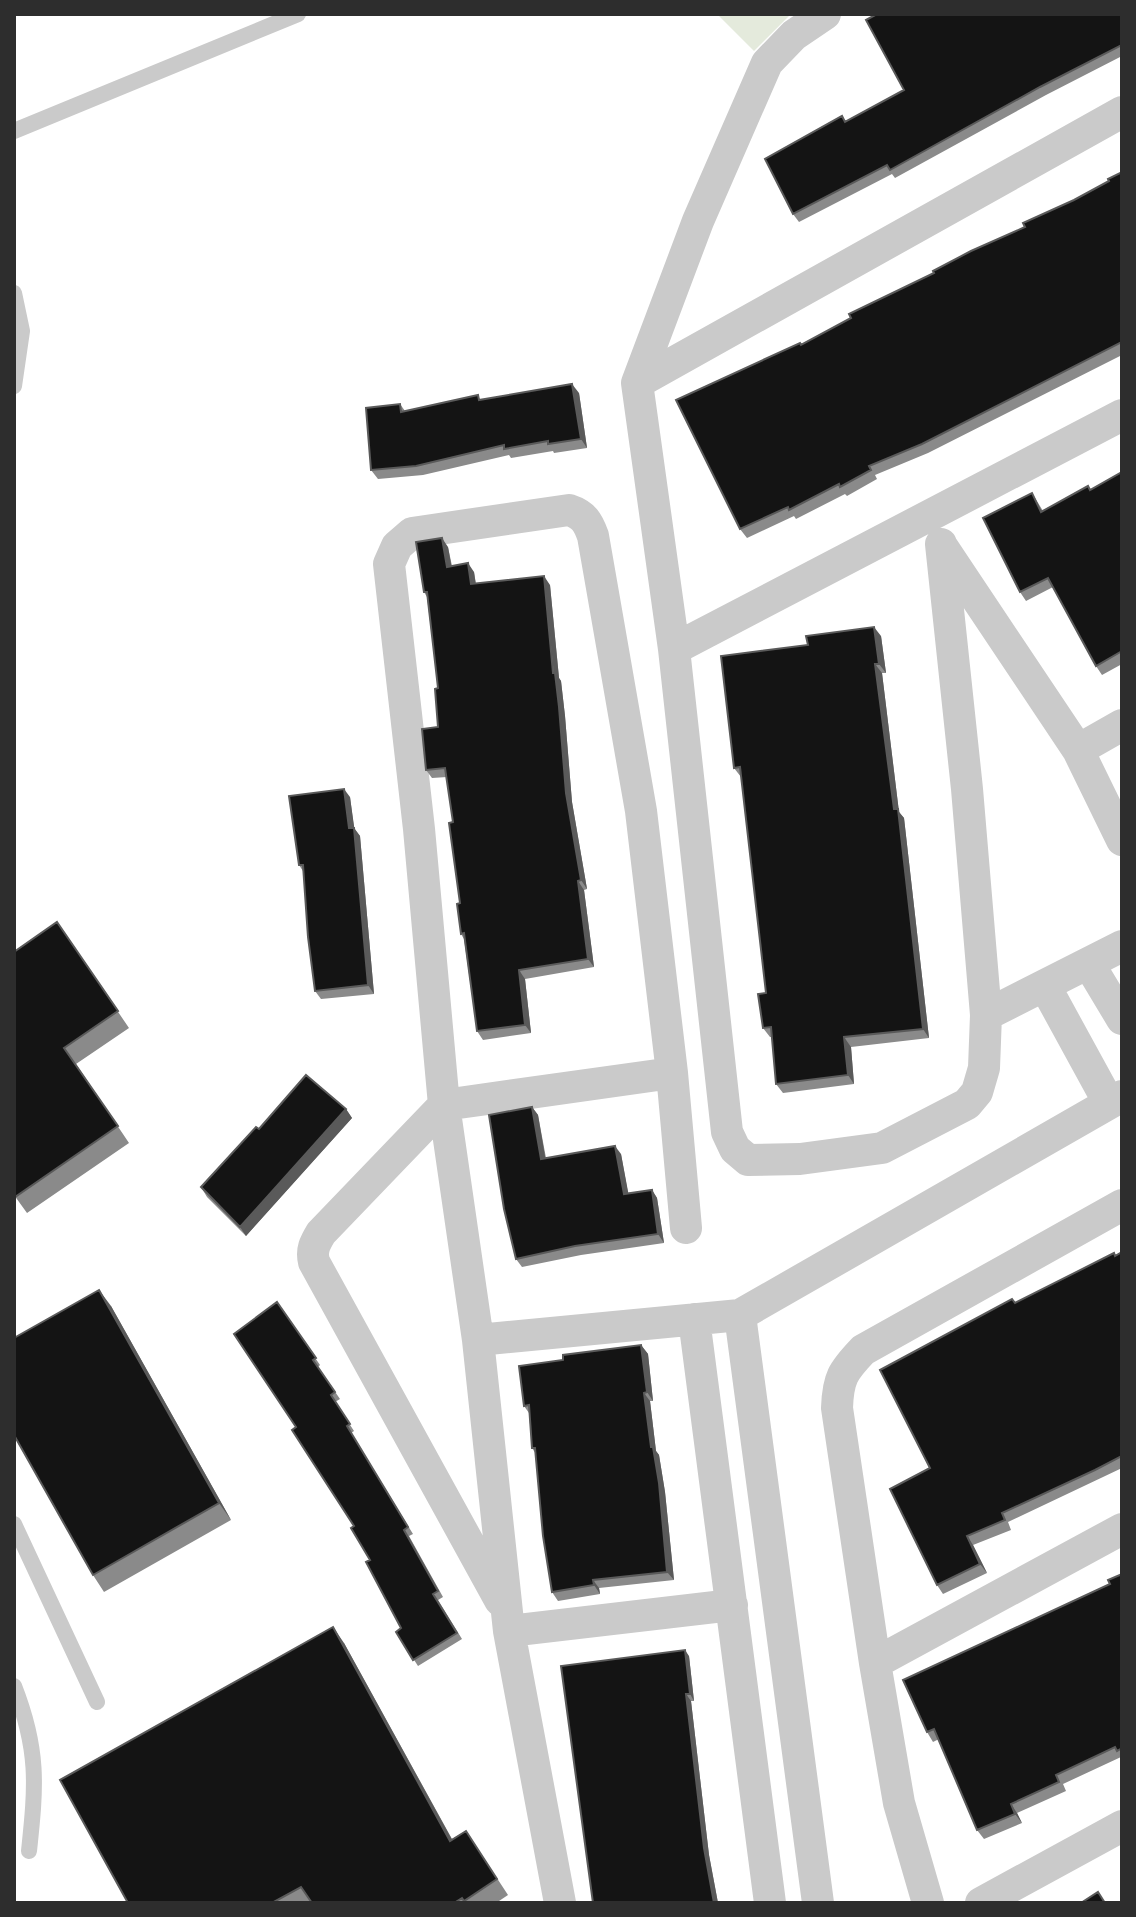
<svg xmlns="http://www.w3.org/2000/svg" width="1136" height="1917" viewBox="0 0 1136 1917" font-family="'IBM Plex Sans',sans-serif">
	<rect width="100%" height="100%" fill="#fff"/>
	<path fill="#e4eadc" d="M717,14H791L754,51Z"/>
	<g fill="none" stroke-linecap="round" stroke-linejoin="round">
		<path stroke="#cacaca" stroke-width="16" d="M14,131L298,14
			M14,293L22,331L14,386
			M14,1524L97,1702
			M14,1686C39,1750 36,1785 29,1851"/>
		<path stroke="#cacaca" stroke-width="32" d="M825,14L794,35L767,63L698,221L637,383L674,649L727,1132L735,1149L748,1160L800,1159L882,1148L967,1104L977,1092L984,1068L986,1015L967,789L941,544
			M637,383L1122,112
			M943,548L1078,750L1122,840
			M674,649L1122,415
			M1078,750L1122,725
			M1089,964L1122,1019
			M1045,986L1109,1103
			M986,1015L1122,946
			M740,1315L818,1903
			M694,1319L770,1903
			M478,1340L740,1315L1122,1096
			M500,1600L314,1262C311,1250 315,1243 321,1233L444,1105L672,1073
			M509,1631L732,1605
			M875,1663L1122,1529
			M560,1903L509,1631L478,1340L444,1105L419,829L389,564L397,546L412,533L569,510C584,515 588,522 593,536L641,811L672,1073L686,1228
			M928,1903L899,1803L875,1663L837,1408C838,1378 843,1371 863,1350L1122,1205
			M981,1903L1122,1826"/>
	</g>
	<path fill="#8a8a8a" d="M1122,14V56L1046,95L895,178L892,174L799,222L793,214L842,116L846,122Z
		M1122,172V355L928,453L875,475L877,479L847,496L845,494L796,519L794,516L747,538L740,529L802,345L934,273L1025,227L1109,181Z
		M579,393L587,448L554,453L553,451L511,458L509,455L423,475L378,479L371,470L400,404L405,411L481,400Z
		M1122,472V664L1102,675L1096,666L1053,587L1026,601L1020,592L1032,493L1043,511L1091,490Z
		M448,547L452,566L474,572L476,584L550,585L559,678L561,681L565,716L572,802L587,889L584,890L594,967L525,979L531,1033L483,1040L477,1031L464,939L461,934L460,903L453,822L447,777L432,778L426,770L438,727V688L427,597L424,592Z
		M881,636L886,673H882L899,812L904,818L929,1038L851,1047L854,1084L783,1093L776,1084L772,1037H770L763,1028L766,993L741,777L734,768L808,645Z
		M350,797L354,828L360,836L374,994L321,999L315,991L303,871L299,865Z
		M57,922L129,1028L76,1064L129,1143L27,1213L14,1195Z
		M532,1107L538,1115L546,1158L621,1154L628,1193L652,1190L657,1198L664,1243L581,1255L522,1267L516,1259Z
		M346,1109L352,1118L246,1236L207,1197L201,1187Z
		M1122,1252V1468L1008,1522L1011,1530L973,1545L987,1573L943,1594L937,1585L930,1468L1015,1303Z
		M277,1302L320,1365L318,1367L340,1399L335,1402L354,1431L351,1433L413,1534L409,1536L443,1597L438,1600L462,1639L418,1666L396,1632L401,1628L354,1526L296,1427Z
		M111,1306L231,1520L104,1592L93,1575Z
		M641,1345L648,1354L653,1401H650L656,1451L659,1455L665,1492L674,1580L599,1588L600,1594L558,1601L552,1592L536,1454L532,1448L529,1413L524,1406L563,1360Z
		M1122,1574V1759L1121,1757L1063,1784L1066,1791L1017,1813L1022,1823L984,1839L977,1830L939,1739L933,1742L927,1732Z
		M344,1643L452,1839L466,1831L508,1895L496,1903H128Z
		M689,1656L694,1701H691L709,1855L718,1903H593Z"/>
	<path fill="#5a5a5a" d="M572,384L579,393L587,448L581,439Z
		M442,538L448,547L453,575L447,567Z
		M468,563L474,572L477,593L471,584Z
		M544,576L550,585L559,678L561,681L565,716L572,802L587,889L581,880L566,793Z
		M874,627L881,636L886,673L879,664Z
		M875,664L882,673L899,812L904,818L929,1038L923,1029Z
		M344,789L350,797L355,833L354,828L360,836L374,994L368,985Z
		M578,881L584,890L594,967L588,959Z
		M519,970L525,979L531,1033L525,1025Z
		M844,1037L851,1047L854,1084L848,1075Z
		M532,1107L538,1115L547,1168L541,1159Z
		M346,1109L352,1118L246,1236L240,1227Z
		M615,1146L621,1154L630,1202L624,1194Z
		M652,1190L657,1198L664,1243L658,1234Z
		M99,1290L111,1306L231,1520L219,1503Z
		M641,1345L648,1354L653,1401L647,1392Z
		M644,1393L650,1401L656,1451L659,1455L665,1492L674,1580L667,1572Z
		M967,1536L973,1545L987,1573L980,1564Z
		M593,1580L599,1588L600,1594L594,1585Z
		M333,1627L344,1643L461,1856L450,1841Z
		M685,1650L689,1656L694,1701L690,1694Z
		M686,1694L691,1701L709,1855L718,1903H714L704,1848Z
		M1011,1804L1017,1813L1022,1823L1015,1814Z"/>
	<path fill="#141414" stroke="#5a5a5a" stroke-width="2" d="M877,14H1122V45L1040,87L890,170L887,165L793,214L765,159L842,116L845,122L904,90L866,20Z
		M1122,172V342L922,444L869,466L871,470L840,487L839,484L789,510L788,507L740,529L676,400L800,343L801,345L851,318L849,314L934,273L933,271L971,251L1025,227L1023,223L1074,200L1109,181L1108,179Z
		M572,384L581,439L548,444V441L504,449V445L416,466L371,470L366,408L400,404L401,412L478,395L479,400Z
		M1122,472V651L1096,666L1048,578L1020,592L983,518L1032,493L1041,512L1088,486L1090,490Z
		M442,538L447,567L468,563L471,584L544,576L553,673H555L559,707L566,793L581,880L578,881L588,959L519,970L525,1025L477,1031L464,933L461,934L457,904L460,903L449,823L453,822L445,768L426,770L422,729L438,727L435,689L438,688L427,592H424L416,542Z
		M874,627L879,664H875L894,809H898L923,1029L844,1037L848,1075L776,1084L771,1027L763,1028L758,994L766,993L740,767L734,768L721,656L808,645L806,636Z
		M344,789L349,828H354L368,985L315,991L308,937L303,865H299L289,796Z
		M57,922L118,1011L64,1048L118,1126L15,1197L14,952Z
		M306,1075L346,1109L240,1227L201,1187L256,1127L259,1129Z
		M532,1107L541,1159L615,1146L624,1194L652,1190L658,1234L575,1246L516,1259L504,1209L489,1115Z
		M1122,1252V1456L1095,1470L1002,1513L1005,1520L967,1536L980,1564L937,1585L890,1489L930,1468L880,1370L1012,1299L1015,1303L1114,1253L1115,1256Z
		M99,1290L219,1503L93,1575L14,1435V1338Z
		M277,1302L316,1358L313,1360L335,1392L331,1395L350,1424L347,1426L408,1527L404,1530L438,1591L433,1594L457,1633L413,1660L396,1632L401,1628L366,1562L370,1560L351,1528L354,1526L292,1430L296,1427L234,1334Z
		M641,1345L647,1392L644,1393L651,1447H653L659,1483L667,1572L593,1580L594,1585L552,1592L543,1536L535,1448H532L529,1405L524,1406L519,1366L563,1360V1355Z
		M1122,1574V1748L1117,1751L1115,1747L1056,1775L1059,1782L1011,1804L1015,1814L977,1830L934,1729L927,1732L903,1680L1110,1584L1108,1580Z
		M333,1627L450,1841L466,1831L497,1879L464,1901L462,1898L454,1903H312L301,1887L272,1903H128L60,1780Z
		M685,1650L690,1694H686L704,1848L714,1903H593L561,1666Z
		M1098,1892L1105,1903H1081Z"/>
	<rect width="1136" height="1917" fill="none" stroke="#2d2d2d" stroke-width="32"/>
</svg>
